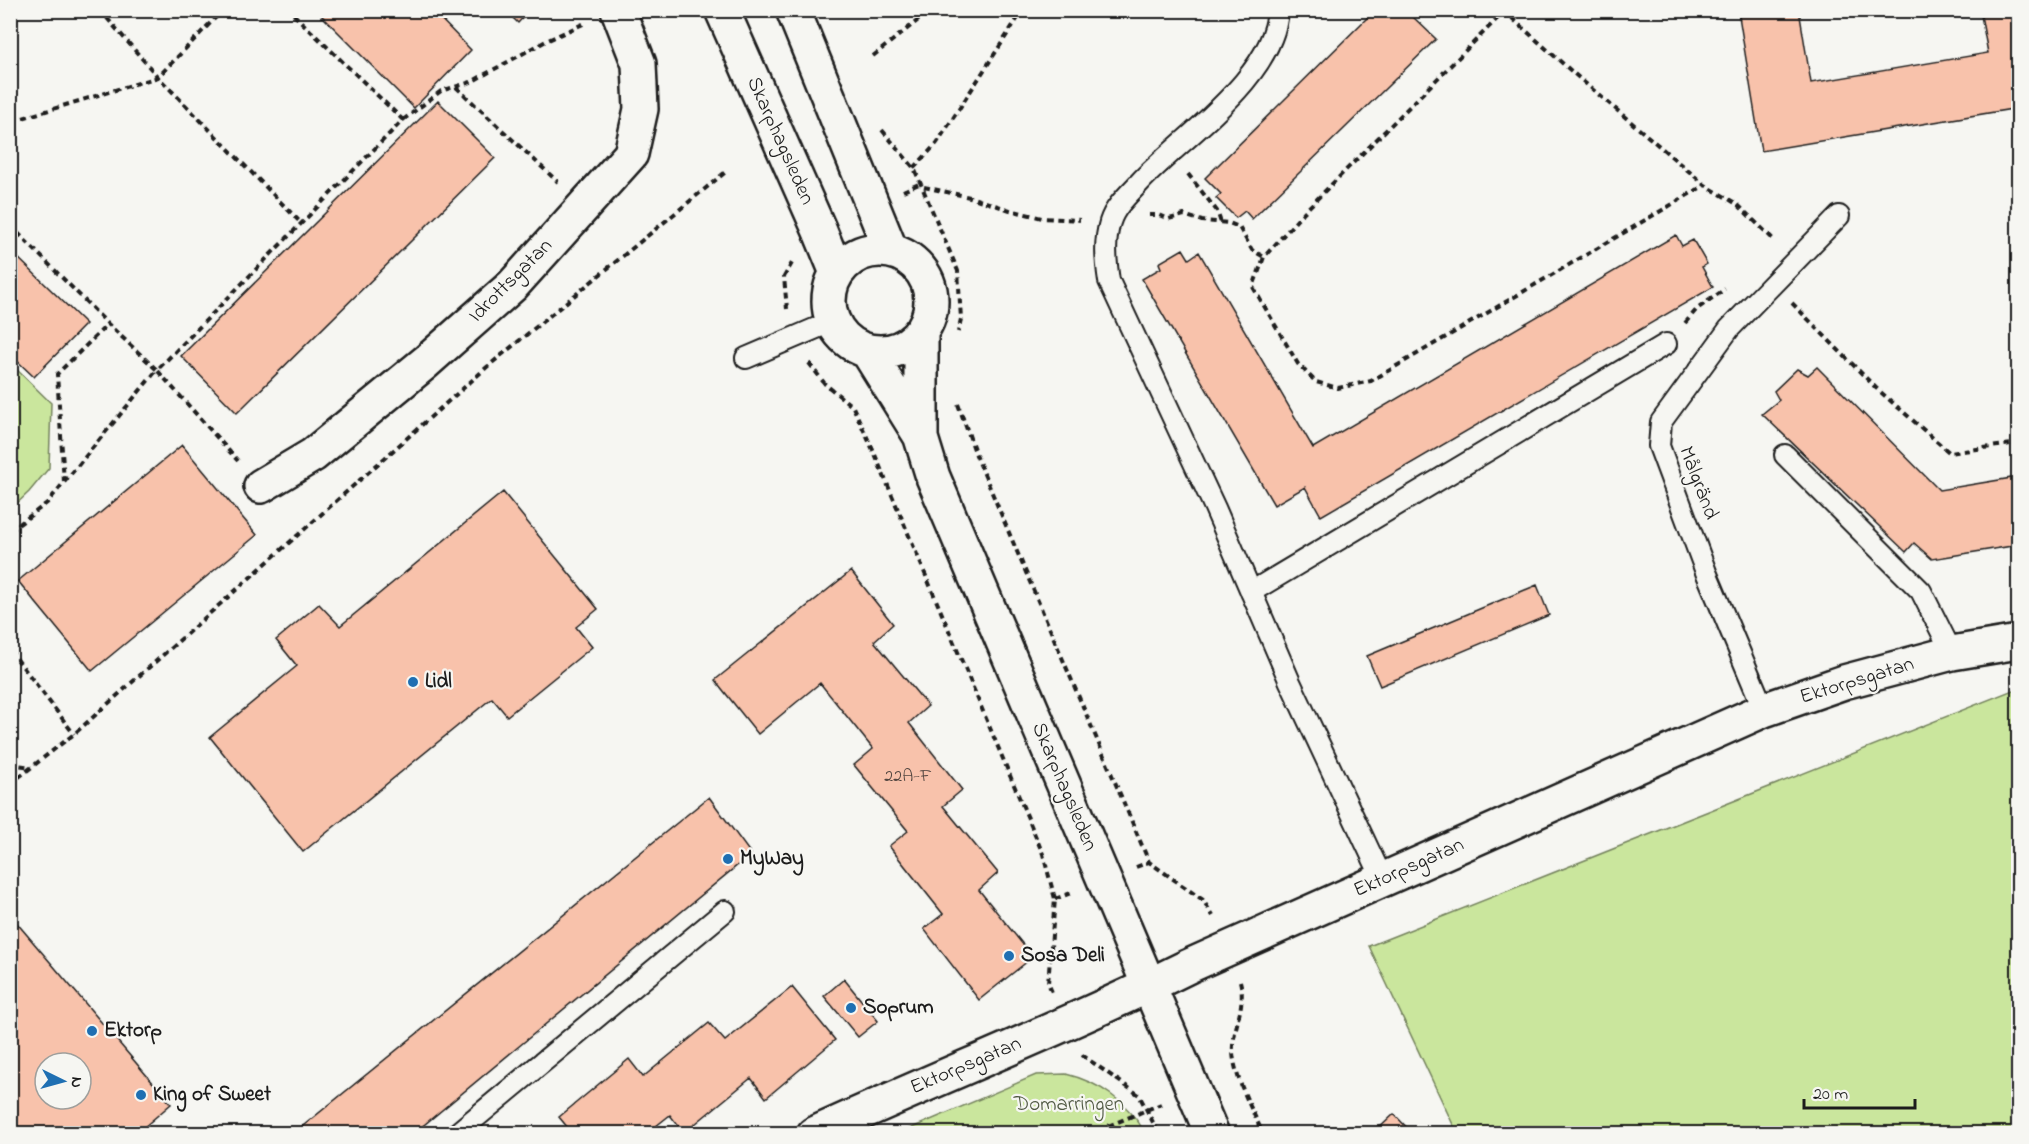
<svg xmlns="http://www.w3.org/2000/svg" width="2029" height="1144" viewBox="0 0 2029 1144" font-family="'Indie Flower',sans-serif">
	<rect width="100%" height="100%" fill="#f6f6f2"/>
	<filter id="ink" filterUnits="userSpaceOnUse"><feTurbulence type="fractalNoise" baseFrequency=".0167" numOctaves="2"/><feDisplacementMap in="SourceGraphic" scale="12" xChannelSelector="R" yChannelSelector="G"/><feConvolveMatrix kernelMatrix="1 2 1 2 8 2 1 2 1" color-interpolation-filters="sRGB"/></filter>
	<g filter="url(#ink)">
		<path fill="#cae69d" stroke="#73815c" stroke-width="1.5" d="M11,364L51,403L49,468L29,492L11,509Z
			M2018,688V1133H1457L1369,946Z
			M1066,1074C1099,1082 1129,1103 1145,1133H900L1036,1075Z"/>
		<path fill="#f8c2ab" stroke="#1c1c1c" stroke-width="1.5" fill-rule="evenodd" d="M316,10H432L471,50L414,108Z
			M505,10H530L518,23Z
			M1365,10H1417L1412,16L1436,39L1252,219L1245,211L1236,218L1216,198L1221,194L1205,178L1370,15Z
			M1738,10H1799L1811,83L1988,53L1980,10H2018V108L1761,151Z
			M438,101L495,158L237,413L181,356Z
			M1676,235L1682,246L1693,240L1707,264L1702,267L1713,287L1321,516L1305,487L1274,505L1142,279L1161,268L1159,263L1183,249L1189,259L1199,252L1313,448Z
			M10,250L86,324L34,377L10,354Z
			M1817,367L1939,490L2018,477V545L1932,559L1914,543L1906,552L1762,414L1779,400L1774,391L1797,369L1808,375Z
			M182,445L257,535L92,671L18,581Z
			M503,492L598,609L576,627L592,647L507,716L492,698L303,852L210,737L297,666L276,640L319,604L340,626Z
			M851,571L893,624L874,641L928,706L909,723L962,790L943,806L998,873L979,890L1033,957L979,1000L924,929L943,914L889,846L908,831L854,765L873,749L820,683L758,734L715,680Z
			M1537,585L1549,615L1380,686L1367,656Z
			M709,797L751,854L413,1134H293Z
			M10,915L171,1104L136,1134H10ZM45,1063H81V1099H45Z
			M844,979L878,1021L858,1037L824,996Z
			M792,987L835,1040L766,1098L751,1078L684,1133L670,1115L646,1134H573L559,1117L629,1059L643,1077L709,1023L725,1041Z
			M1394,1114L1413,1134H1373Z"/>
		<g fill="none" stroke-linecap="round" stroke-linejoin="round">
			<defs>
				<path id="service" d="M1278,10C1274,78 1183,136 1140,182C1129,194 1115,206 1110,222C1104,242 1106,261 1109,281L1215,508L1290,682L1383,880
					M746,358L833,321
					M1785,455L1921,591L1952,653
					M1251,592L1666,344
					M1764,710L1706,572L1659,446L1661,422L1729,329L1839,216
					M456,1134L725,911"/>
				<path id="minor" d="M261,486L313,455L426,362L513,285L631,154L641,109L639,64L618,10
					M814,1134C938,1077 1066,1027 1189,966L1764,710L1844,682L1952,653L2018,642"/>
				<path id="secondary" d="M722,10L819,229L837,273
					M793,10L891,251
					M829 301a51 51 0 1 1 102 0a51 51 0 1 1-102 0Z
					M921,335V438L933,477L1212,1134
					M868,352L921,437"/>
			</defs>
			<use href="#service" stroke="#1c1c1c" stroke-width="24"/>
			<use href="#minor" stroke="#1c1c1c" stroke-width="38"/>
			<use href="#secondary" stroke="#1c1c1c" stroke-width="38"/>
			<path stroke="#1c1c1c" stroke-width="4" stroke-dasharray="6 4.5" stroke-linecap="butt" d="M100,10L158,77L301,223
				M1506,10L1304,212L1264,257L1253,287L1298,364L1316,382L1338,388L1371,381L1705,185
				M1504,11L1578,77L1705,185L1737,204L1775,241
				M10,17L17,10
				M873,56L931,10
				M456,87L558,182
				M403,120L441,91L471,82L546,41L585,23
				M13,121L158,77L223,10
				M882,130L914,168L958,271L961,319L958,332
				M914,168L937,143L1023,10
				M1188,174L1217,211L1221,223
				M924,187L970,197L1010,210L1042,218L1080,220
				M903,191L921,183
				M1149,215H1159L1169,219L1184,215L1202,221L1229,223L1239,227L1252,250L1264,257
				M10,225L108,324L157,370L403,120L289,10
				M1792,303L1876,388L1950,453L2018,443
				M787,309L784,277L792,263
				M1685,323L1697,309L1725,289
				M809,363L825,384L853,407L873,450L1043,854L1055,899L1048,983L1052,992
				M958,404L976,455L1149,862L1203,900L1213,916
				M64,482L57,374L108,324
				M10,531L47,503L157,370L238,461
				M10,650L74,734
				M10,764L31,767
				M10,784L74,734L487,367L728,170
				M1136,867L1149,862
				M1055,899L1071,893
				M1240,981C1246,1003 1235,1024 1233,1045C1231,1072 1252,1109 1263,1134
				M1082,1055L1139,1095L1159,1134
				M1089,1134L1161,1104"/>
			<use href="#service" stroke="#f6f6f2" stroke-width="20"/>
			<use href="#minor" stroke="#f6f6f2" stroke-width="33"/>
			<use href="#secondary" stroke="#f6f6f2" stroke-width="33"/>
		</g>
	</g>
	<g fill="#1f6fb2" stroke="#f6f6f2" stroke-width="2">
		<circle cx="413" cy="682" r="6"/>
		<circle cx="728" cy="859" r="6"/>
		<circle cx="1009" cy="956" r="6"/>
		<circle cx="851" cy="1008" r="6"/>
		<circle cx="92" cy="1031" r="6"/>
		<circle cx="141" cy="1095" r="6"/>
	</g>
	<g text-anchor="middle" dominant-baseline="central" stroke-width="4.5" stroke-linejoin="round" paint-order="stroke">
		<g font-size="18" fill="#534640">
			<text x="908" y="777">22A-F</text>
		</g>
		<g font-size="21" fill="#1c1c1c" stroke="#f6f6f2">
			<text transform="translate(780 141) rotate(66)">Skarphagsleden</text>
			<text transform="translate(511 281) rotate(-45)">Idrottsgatan</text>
			<text transform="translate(1698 483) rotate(69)">Målgränd</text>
			<text transform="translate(1857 681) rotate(-17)">Ektorpsgatan</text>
			<text transform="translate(1064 787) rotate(67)">Skarphagsleden</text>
			<text transform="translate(1409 868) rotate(-24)">Ektorpsgatan</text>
			<text transform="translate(966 1066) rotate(-23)">Ektorpsgatan</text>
		</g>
		<g font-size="21" font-weight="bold" fill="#1c1c1c" stroke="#f6f6f2" text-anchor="start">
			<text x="425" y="682">Lidl</text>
			<text x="740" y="859">MyWay</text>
			<text x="1021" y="956">Sosa Deli</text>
			<text x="863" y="1008">Soprum</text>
			<text x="104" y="1031">Ektorp</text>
			<text x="153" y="1095">King of Sweet</text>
		</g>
		<g font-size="21" fill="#505943" stroke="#f6f6f2">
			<text x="1069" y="1105">Domarringen</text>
		</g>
	</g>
	<rect width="2029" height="1144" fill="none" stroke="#f6f6f2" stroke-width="36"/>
	<rect x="18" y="18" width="1993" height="1108" fill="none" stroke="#1c1c1c" stroke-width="2" filter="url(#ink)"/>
	<g transform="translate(63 1081) rotate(95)"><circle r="28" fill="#f6f6f2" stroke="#9f9f9c" stroke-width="1.5"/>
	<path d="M0-4.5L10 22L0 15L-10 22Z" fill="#1f6fb2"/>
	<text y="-9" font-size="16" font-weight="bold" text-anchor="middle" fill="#1c1c1c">N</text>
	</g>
	<path d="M1804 1099v9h111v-9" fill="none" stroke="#1c1c1c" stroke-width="3"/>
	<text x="1813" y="1099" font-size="18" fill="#1c1c1c" stroke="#f6f6f2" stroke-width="4.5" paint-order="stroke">20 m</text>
</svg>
